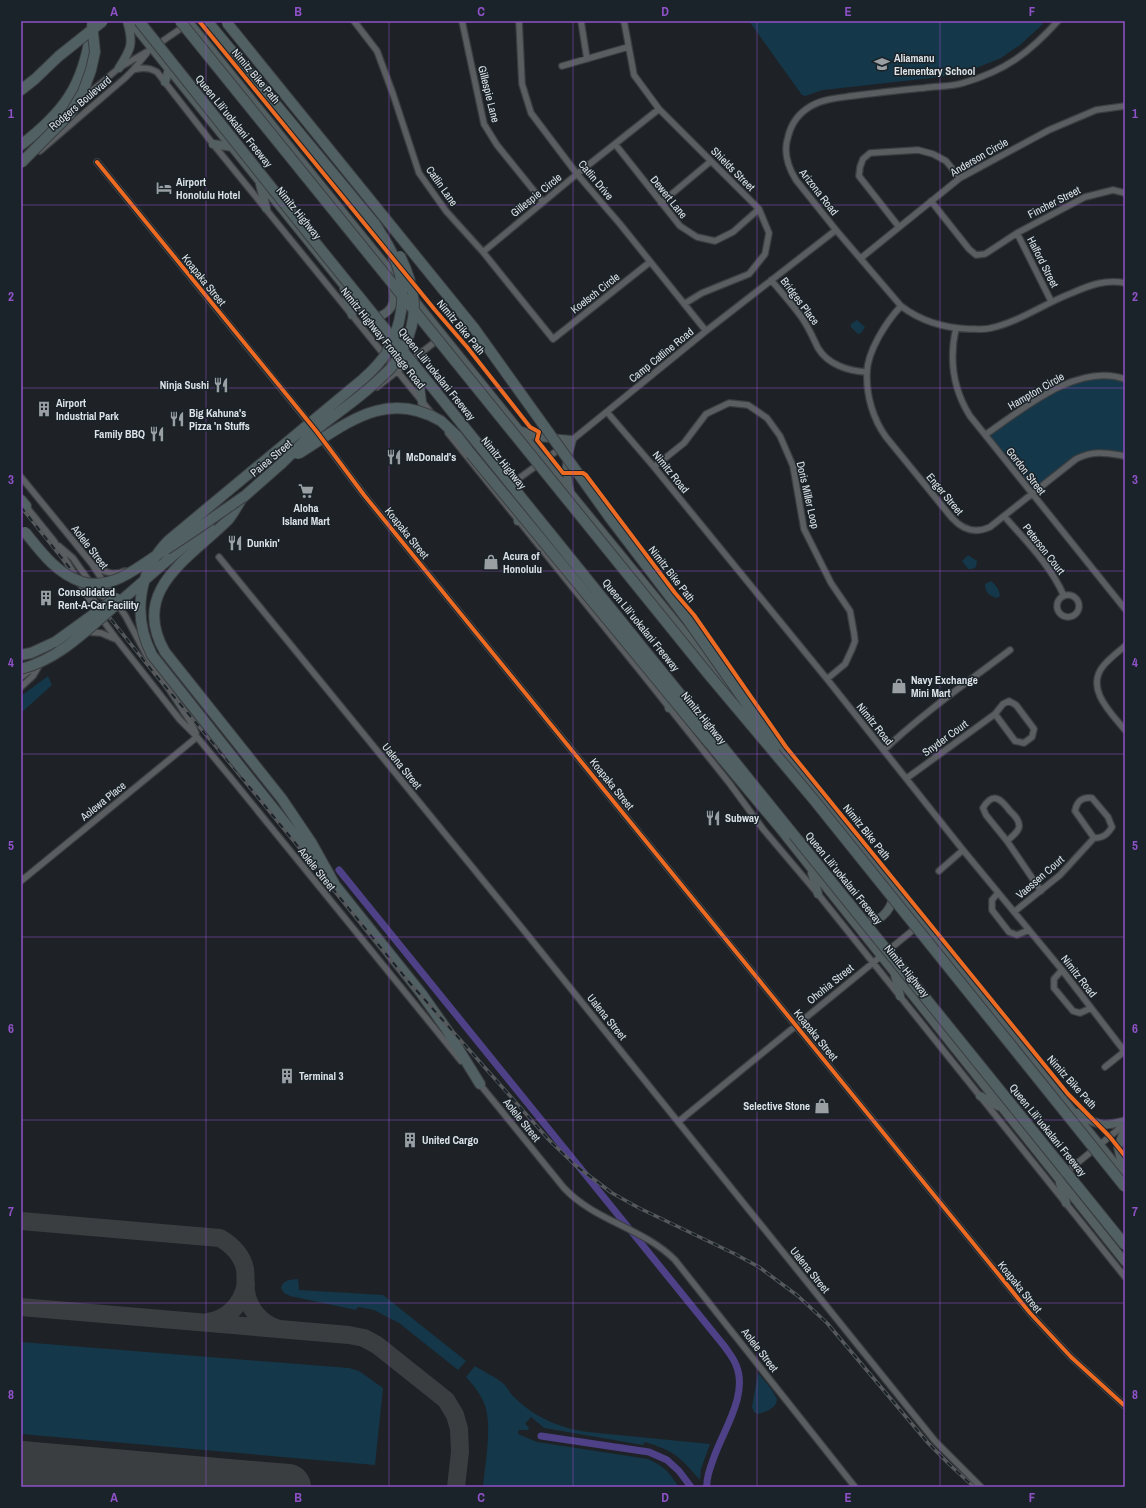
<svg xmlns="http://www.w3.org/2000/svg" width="1146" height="1508" viewBox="0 0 1146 1508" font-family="'Archivo Narrow',sans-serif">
	<rect width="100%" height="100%" fill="#1e2226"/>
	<path fill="#143749" d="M749,21H1040L1043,24L1020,45L1001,58L971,70L940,77L823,90L805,96L802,95Z
		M857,320L865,327L861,333L858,334L851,327V324Z
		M1098,376L1125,379V456L1099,453L1076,459L1032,494L985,435L1060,386Z
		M968,555L977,561L976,567L972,569H968L962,561Z
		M991,581C996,585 999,589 1000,596L997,598C990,596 985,593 985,584Z
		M48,676L52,685L21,713V696Z
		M298,1279L299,1290L383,1295L466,1361L458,1370L399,1323L374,1310L358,1307L356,1310L290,1296L284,1293L281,1288C283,1279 291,1280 298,1279Z
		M21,1342L349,1368L359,1371L383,1388L375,1465L21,1434Z
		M475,1366C484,1372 496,1377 504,1384C507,1387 509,1391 511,1394C532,1416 558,1428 588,1432L710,1444L701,1469L700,1480C680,1457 675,1451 645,1442L643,1445L544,1428L531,1417L525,1424L529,1427L528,1430H519L518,1434L537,1442L648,1459C665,1467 668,1471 679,1487H483C485,1464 493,1424 484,1403C480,1393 473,1385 466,1377Z
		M758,1373L772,1390L777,1399C776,1409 767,1411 758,1414L754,1412L752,1407Z"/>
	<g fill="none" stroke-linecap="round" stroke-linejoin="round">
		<path stroke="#4f4187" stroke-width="7" d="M339,870L725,1347C729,1353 734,1359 736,1365C749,1395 722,1432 713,1460C710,1468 706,1478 707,1487
			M541,1436L649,1452L667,1460L679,1471L691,1487"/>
		<path stroke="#3a3e41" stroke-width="18" d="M21,1221L220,1238C232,1245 242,1255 245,1269C246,1276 245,1284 246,1291C248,1308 260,1322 276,1328
			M21,1307L349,1335L364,1338L377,1345L446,1400L455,1415L459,1429L460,1452L456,1487
			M208,1322C228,1319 242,1304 246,1284"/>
		<path stroke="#3a3e41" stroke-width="46" d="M21,1464L288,1487"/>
		<defs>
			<path id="street" d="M354,21L377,51L393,94L419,173L446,211L483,252L553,339L650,262
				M462,21L484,124L497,145L543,202
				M519,21L522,84L531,113L577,174L620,224L706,331
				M581,21L587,59
				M624,21L634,75L659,109L759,209L769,233L765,254L749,274L702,293L684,304
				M1058,21C1029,53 1005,71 963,83C951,87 937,86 924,88C900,90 876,93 852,96C838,98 823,99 811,106C799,113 791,124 788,137C783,152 788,167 796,180L836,230L901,306C922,322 944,328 969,329C976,329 984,330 991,328C1019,322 1045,303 1072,293C1090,285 1106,279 1125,283
				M562,66L628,47
				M133,70C142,67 149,67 157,72L213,144L433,415
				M82,99L119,68L148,51L186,25
				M615,144L680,226L697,237L715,241L733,232L759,209
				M40,151L125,78L133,70L147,53
				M97,162L310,424
				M931,201L969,249L976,255L985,254L1017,233L1085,197L1113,190L1125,193
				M661,203L711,161
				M899,227L859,176L860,167L863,159L870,153L918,150L933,154L946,161L960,178
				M1017,233L1051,301
				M483,252L577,174L659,109
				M861,258L960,178L1049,130L1096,110L1125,106
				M771,280C782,293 793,305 802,318C809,328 813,338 818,348C828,365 849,371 866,372
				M901,306C887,321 867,351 867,373C866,395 873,419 886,437L952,518C963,530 975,534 990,527L1076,459C1094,450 1106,453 1125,456
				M956,328C949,359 953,389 970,416L1125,609
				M377,387L440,338
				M607,412L654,467L827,679L963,850L1062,970L1125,1052
				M448,433L644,676L730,784L763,829L818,894L1125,1277
				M985,435C1023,409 1077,362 1125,379
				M321,438L364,495L1030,1313L1071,1357L1125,1406
				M654,467L684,443L706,414L729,403L748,405L767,418L780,436L793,466L804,529L831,583L850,611L854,633L855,641L852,649L845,664L827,679
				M21,477L92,564L126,617L147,656L190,721L196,733
				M500,492L572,440L706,331L836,230
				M25,505L54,541L99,615L118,641L180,720L197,737L231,778L461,1061
				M1004,516C1026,541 1051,566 1064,596
				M59,546L73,558L99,595L114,600
				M219,557L526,933L935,1441L981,1487
				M94,566C104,572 114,576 125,571
				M1057 606a11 11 0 1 1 22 0a11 11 0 1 1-22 0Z
				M87,632L101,633L115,639
				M1125,646C1118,652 1110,658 1104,665C1084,688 1111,713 1125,730
				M21,677L32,669
				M21,687L33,676L40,664
				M884,750C923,713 968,682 1010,650
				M907,778L995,714L1003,704L1009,701L1016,705L1034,729L1032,737L1024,743L1015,741L995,714
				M1007,841C1011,837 1018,833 1019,827C1020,820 1014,815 1010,811C1001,799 993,791 983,808L986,815L1007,841L1041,891
				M939,871L963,850
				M21,881L197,737
				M998,893L992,900V910L1009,932L1017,935L1029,930
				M1014,912L1060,875L1094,838L1075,811C1077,801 1082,797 1092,798L1108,817L1112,827C1107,835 1103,838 1094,838
				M1062,970L1054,979V988L1073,1011L1080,1013L1091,1008
				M1105,1067L1125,1051
				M478,1082L564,1188C595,1221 643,1228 675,1260L855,1487
				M678,1122L918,926
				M1059,1178L1125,1124"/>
			<path id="primary" d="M130,21L403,359
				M188,21L401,284
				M119,68C131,49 134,44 127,21
				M165,82L169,69
				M213,144L232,147
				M260,184L266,208
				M344,289L352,315
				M412,297L536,451L734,693
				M371,315L378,317C396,310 395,299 392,282
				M419,377L422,402
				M519,430L538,437L572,440C566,461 565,470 570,492
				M517,497L518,521
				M564,558L582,582
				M667,691L669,708
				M773,741L1125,1176
				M782,832L1125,1262
				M812,873L818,894
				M859,920C878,926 891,912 894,894
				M895,975L900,996
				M980,1096L998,1106
				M1077,1113C1099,1125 1100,1128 1125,1121
				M1124,1172L1118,1147L1125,1129
				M1060,1183L1066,1203"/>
			<path id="highway" d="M207,21L375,224
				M21,90L35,79L59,56
				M21,145C64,112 83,86 91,31
				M441,421L458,437L471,454
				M243,497C238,504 234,513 228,520C190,558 129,590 165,652L282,799L311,842L335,885
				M21,500L26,506
				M239,501L281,464
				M169,559L209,525
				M21,655L31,653L55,642
				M246,774L317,863
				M331,880L421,993L445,1027L480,1084"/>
		</defs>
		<use href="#street" stroke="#3b3e41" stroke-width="8"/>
		<use href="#primary" stroke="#3b3e41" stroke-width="10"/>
		<use href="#highway" stroke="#3b3e41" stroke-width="12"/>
		<use href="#street" stroke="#5a5e60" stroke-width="5.5"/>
		<use href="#primary" stroke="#545f62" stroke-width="8"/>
		<use href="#highway" stroke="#506063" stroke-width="10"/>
		<defs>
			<path id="rail" d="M21,507L154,673L229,762L409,982L549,1140L575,1165L612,1193L639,1208L735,1254L759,1267L798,1296L827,1323L928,1443L951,1466L974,1487"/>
		</defs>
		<use href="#rail" stroke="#55595c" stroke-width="3.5"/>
		<use href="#rail" stroke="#1a2329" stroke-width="2" stroke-dasharray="6" stroke-linecap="butt"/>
		<defs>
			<path id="highway-bridge" d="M139,21L315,242L1125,1245
				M180,21L709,675L814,800L1125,1187
				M227,23L474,328L610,518L687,619L776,746
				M59,56L103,21
				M21,163L70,114L83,92L91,70L95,52L92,24
				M298,454C345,425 385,388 441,421
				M471,454L695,726L786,835
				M281,464C295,451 308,436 323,424C346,407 369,390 389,370C396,363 400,354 404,347C420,315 415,286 400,256
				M25,532C41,552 57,574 82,582C92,585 105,584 115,580C129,575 142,565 154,557C185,538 214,517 243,497
				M55,642L116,598
				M21,669C56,660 83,634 109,611C129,594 149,576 169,559
				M246,774L152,655C132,616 138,571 169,540L363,379C372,371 381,362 387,352C401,327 407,295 398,268C393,252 384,238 375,224"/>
		</defs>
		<use href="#highway-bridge" stroke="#3b3e41" stroke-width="12" stroke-linecap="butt"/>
		<use href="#highway-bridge" stroke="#506063" stroke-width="10"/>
		<defs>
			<path id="cycleway" d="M199,21L435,310L467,347L530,427L539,432L537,440L563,473H583L586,475L675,593L694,615L786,747L1068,1094L1110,1137L1125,1156
				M97,162L317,432L364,495L1030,1313L1071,1357L1125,1406"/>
		</defs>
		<use href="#cycleway" stroke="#1a2329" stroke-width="6"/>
		<use href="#cycleway" stroke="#ed6a23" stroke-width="4"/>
	</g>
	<path fill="none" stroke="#8f51c7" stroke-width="1" stroke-opacity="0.55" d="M206,21V1487M389,21V1487M573,21V1487M757,21V1487M940,21V1487M21,205H1125M21,388H1125M21,571H1125M21,754H1125M21,937H1125M21,1120H1125M21,1303H1125"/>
	<defs>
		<symbol id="school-bare" viewBox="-9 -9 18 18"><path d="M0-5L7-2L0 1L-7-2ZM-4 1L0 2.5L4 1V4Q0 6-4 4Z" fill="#9a9fa3" stroke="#1a2329" stroke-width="2.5" paint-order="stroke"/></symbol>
		<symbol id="hotel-bare" viewBox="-9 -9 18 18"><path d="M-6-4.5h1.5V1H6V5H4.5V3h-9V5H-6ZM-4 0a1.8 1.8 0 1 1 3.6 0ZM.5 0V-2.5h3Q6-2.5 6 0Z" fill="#9a9fa3" stroke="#1a2329" stroke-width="2.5" paint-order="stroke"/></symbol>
		<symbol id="restaurant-bare" viewBox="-9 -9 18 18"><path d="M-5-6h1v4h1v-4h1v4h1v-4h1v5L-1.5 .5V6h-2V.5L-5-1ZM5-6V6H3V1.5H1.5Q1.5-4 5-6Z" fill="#9a9fa3" stroke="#1a2329" stroke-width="2.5" paint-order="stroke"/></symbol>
		<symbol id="building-bare" viewBox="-9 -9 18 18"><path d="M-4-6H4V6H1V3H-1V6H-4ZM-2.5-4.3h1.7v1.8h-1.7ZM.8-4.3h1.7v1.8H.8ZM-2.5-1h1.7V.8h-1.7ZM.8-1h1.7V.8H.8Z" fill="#9a9fa3" stroke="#1a2329" stroke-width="2.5" paint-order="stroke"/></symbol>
		<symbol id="supermarket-bare" viewBox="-9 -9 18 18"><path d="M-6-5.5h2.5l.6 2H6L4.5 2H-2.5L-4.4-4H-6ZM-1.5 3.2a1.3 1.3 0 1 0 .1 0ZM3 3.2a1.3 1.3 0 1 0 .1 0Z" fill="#9a9fa3" stroke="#1a2329" stroke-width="2.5" paint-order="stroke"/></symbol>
		<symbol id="shop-bare" viewBox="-9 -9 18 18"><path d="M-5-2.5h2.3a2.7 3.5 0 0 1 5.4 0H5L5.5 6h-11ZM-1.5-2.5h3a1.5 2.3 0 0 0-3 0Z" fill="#9a9fa3" stroke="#1a2329" stroke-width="2.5" paint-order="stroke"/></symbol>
	</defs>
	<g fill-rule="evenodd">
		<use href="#school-bare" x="871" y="53" width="22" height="22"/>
		<use href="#hotel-bare" x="153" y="177" width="22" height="22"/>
		<use href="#restaurant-bare" x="210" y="374" width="22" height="22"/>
		<use href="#building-bare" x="33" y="398" width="22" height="22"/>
		<use href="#restaurant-bare" x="166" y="408" width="22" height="22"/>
		<use href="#restaurant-bare" x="146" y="423" width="22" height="22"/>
		<use href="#restaurant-bare" x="383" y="446" width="22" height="22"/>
		<use href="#supermarket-bare" x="295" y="480" width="22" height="22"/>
		<use href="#restaurant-bare" x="224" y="532" width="22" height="22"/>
		<use href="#shop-bare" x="480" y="551" width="22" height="22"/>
		<use href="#building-bare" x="35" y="587" width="22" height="22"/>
		<use href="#shop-bare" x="888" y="675" width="22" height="22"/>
		<use href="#restaurant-bare" x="702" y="807" width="22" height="22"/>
		<use href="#building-bare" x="276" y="1065" width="22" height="22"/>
		<use href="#shop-bare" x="811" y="1095" width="22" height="22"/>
		<use href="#building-bare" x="399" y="1129" width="22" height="22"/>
	</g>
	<g text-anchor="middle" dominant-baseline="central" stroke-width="3" stroke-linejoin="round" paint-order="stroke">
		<g font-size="11" font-weight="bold" fill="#dde3e7" stroke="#1a2329" text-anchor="start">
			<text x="894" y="58">Aliamanu<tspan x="894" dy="13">Elementary School</tspan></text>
			<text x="176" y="182">Airport<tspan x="176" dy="13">Honolulu Hotel</tspan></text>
			<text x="209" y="385" text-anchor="end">Ninja Sushi</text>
			<text x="56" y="403">Airport<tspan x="56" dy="13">Industrial Park</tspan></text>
			<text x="189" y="413">Big Kahuna's<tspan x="189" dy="13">Pizza 'n Stuffs</tspan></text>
			<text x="145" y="434" text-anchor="end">Family BBQ</text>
			<text x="406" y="457">McDonald's</text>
			<text x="306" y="508" text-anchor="middle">Aloha<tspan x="306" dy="13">Island Mart</tspan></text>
			<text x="247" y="543">Dunkin'</text>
			<text x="503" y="556">Acura of<tspan x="503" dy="13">Honolulu</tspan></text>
			<text x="58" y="592">Consolidated<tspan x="58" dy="13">Rent-A-Car Facility</tspan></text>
			<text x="911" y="680">Navy Exchange<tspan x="911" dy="13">Mini Mart</tspan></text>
			<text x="725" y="818">Subway</text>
			<text x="299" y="1076">Terminal 3</text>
			<text x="810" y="1106" text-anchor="end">Selective Stone</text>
			<text x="422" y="1140">United Cargo</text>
		</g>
		<g font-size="11" fill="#dde3e7" stroke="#1a2329">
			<text transform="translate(256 76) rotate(50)">Nimitz Bike Path</text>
			<text transform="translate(489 94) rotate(76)">Gillespie Lane</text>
			<text transform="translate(80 103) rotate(-40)">Rodgers Boulevard</text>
			<text transform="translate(234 121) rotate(51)">Queen Liliʻuokalani Freeway</text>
			<text transform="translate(979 157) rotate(-30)">Anderson Circle</text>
			<text transform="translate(733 169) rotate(45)">Shields Street</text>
			<text transform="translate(596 180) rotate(50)">Catlin Drive</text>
			<text transform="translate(442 186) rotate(55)">Catlin Lane</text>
			<text transform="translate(819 192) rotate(52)">Arizona Road</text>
			<text transform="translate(536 195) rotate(-39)">Gillespie Circle</text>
			<text transform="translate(669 197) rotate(51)">Dewert Lane</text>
			<text transform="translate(1054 202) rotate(-27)">Fincher Street</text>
			<text transform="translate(299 213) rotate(51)">Nimitz Highway</text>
			<text transform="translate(1043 262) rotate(63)">Halford Street</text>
			<text transform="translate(204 280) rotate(51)">Koapaka Street</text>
			<text transform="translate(595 293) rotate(-38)">Koelsch Circle</text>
			<text transform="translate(800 301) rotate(53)">Bridges Place</text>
			<text transform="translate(461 327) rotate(50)">Nimitz Bike Path</text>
			<text transform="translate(383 338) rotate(51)">Nimitz Highway Frontage Road</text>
			<text transform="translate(661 355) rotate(-39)">Camp Catline Road</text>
			<text transform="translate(437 374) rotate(51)">Queen Liliʻuokalani Freeway</text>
			<text transform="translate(1036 391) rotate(-30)">Hampton Circle</text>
			<text transform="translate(271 458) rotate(-40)">Paiea Street</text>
			<text transform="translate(504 463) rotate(51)">Nimitz Highway</text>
			<text transform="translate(1026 471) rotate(52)">Gordon Street</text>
			<text transform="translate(671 472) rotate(51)">Nimitz Road</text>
			<text transform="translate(945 494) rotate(50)">Enger Street</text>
			<text transform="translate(808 495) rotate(77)">Doris Miller Loop</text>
			<text transform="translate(407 533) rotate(51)">Koapaka Street</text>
			<text transform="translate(90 547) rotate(52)">Aolele Street</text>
			<text transform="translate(1044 549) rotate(52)">Peterson Court</text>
			<text transform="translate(672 574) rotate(52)">Nimitz Bike Path</text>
			<text transform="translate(641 625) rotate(51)">Queen Liliʻuokalani Freeway</text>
			<text transform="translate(704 718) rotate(51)">Nimitz Highway</text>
			<text transform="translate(875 724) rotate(51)">Nimitz Road</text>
			<text transform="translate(945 738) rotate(-36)">Snyder Court</text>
			<text transform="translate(402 766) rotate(51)">Ualena Street</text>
			<text transform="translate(612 784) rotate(51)">Koapaka Street</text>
			<text transform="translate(103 801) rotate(-39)">Aolewa Place</text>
			<text transform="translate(867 832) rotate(51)">Nimitz Bike Path</text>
			<text transform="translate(317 869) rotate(51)">Aolele Street</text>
			<text transform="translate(1040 877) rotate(-41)">Vaessen Court</text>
			<text transform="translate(844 878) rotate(51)">Queen Liliʻuokalani Freeway</text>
			<text transform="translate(907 971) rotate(51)">Nimitz Highway</text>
			<text transform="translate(1079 976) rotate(52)">Nimitz Road</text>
			<text transform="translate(830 984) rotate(-39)">Ohohia Street</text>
			<text transform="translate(607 1017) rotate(51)">Ualena Street</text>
			<text transform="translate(816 1035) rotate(51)">Koapaka Street</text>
			<text transform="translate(1072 1082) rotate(48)">Nimitz Bike Path</text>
			<text transform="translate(522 1120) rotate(51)">Aolele Street</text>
			<text transform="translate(1048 1130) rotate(51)">Queen Liliʻuokalani Freeway</text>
			<text transform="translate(810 1270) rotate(51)">Ualena Street</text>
			<text transform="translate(1020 1287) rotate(51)">Koapaka Street</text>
			<text transform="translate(760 1350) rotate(52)">Aolele Street</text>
		</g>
	</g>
	<rect width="1146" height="1508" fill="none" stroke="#1a2329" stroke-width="44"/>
	<rect x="22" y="22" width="1102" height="1464" fill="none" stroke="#8f51c7" stroke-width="1.5"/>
	<g font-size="13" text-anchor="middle" font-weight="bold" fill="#8f51c7">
		<text x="114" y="16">A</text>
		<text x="298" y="16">B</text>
		<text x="481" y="16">C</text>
		<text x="665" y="16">D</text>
		<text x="848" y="16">E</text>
		<text x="1032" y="16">F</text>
		<text x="11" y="118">1</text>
		<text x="1135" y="118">1</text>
		<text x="11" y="301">2</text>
		<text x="1135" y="301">2</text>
		<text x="11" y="484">3</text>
		<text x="1135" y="484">3</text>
		<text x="11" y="667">4</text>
		<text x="1135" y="667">4</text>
		<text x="11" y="850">5</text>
		<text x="1135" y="850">5</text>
		<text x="11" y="1033">6</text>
		<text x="1135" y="1033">6</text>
		<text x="11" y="1216">7</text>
		<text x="1135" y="1216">7</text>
		<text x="11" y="1399">8</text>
		<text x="1135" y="1399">8</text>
		<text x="114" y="1502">A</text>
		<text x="298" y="1502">B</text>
		<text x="481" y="1502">C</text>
		<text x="665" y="1502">D</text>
		<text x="848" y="1502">E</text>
		<text x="1032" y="1502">F</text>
	</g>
</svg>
